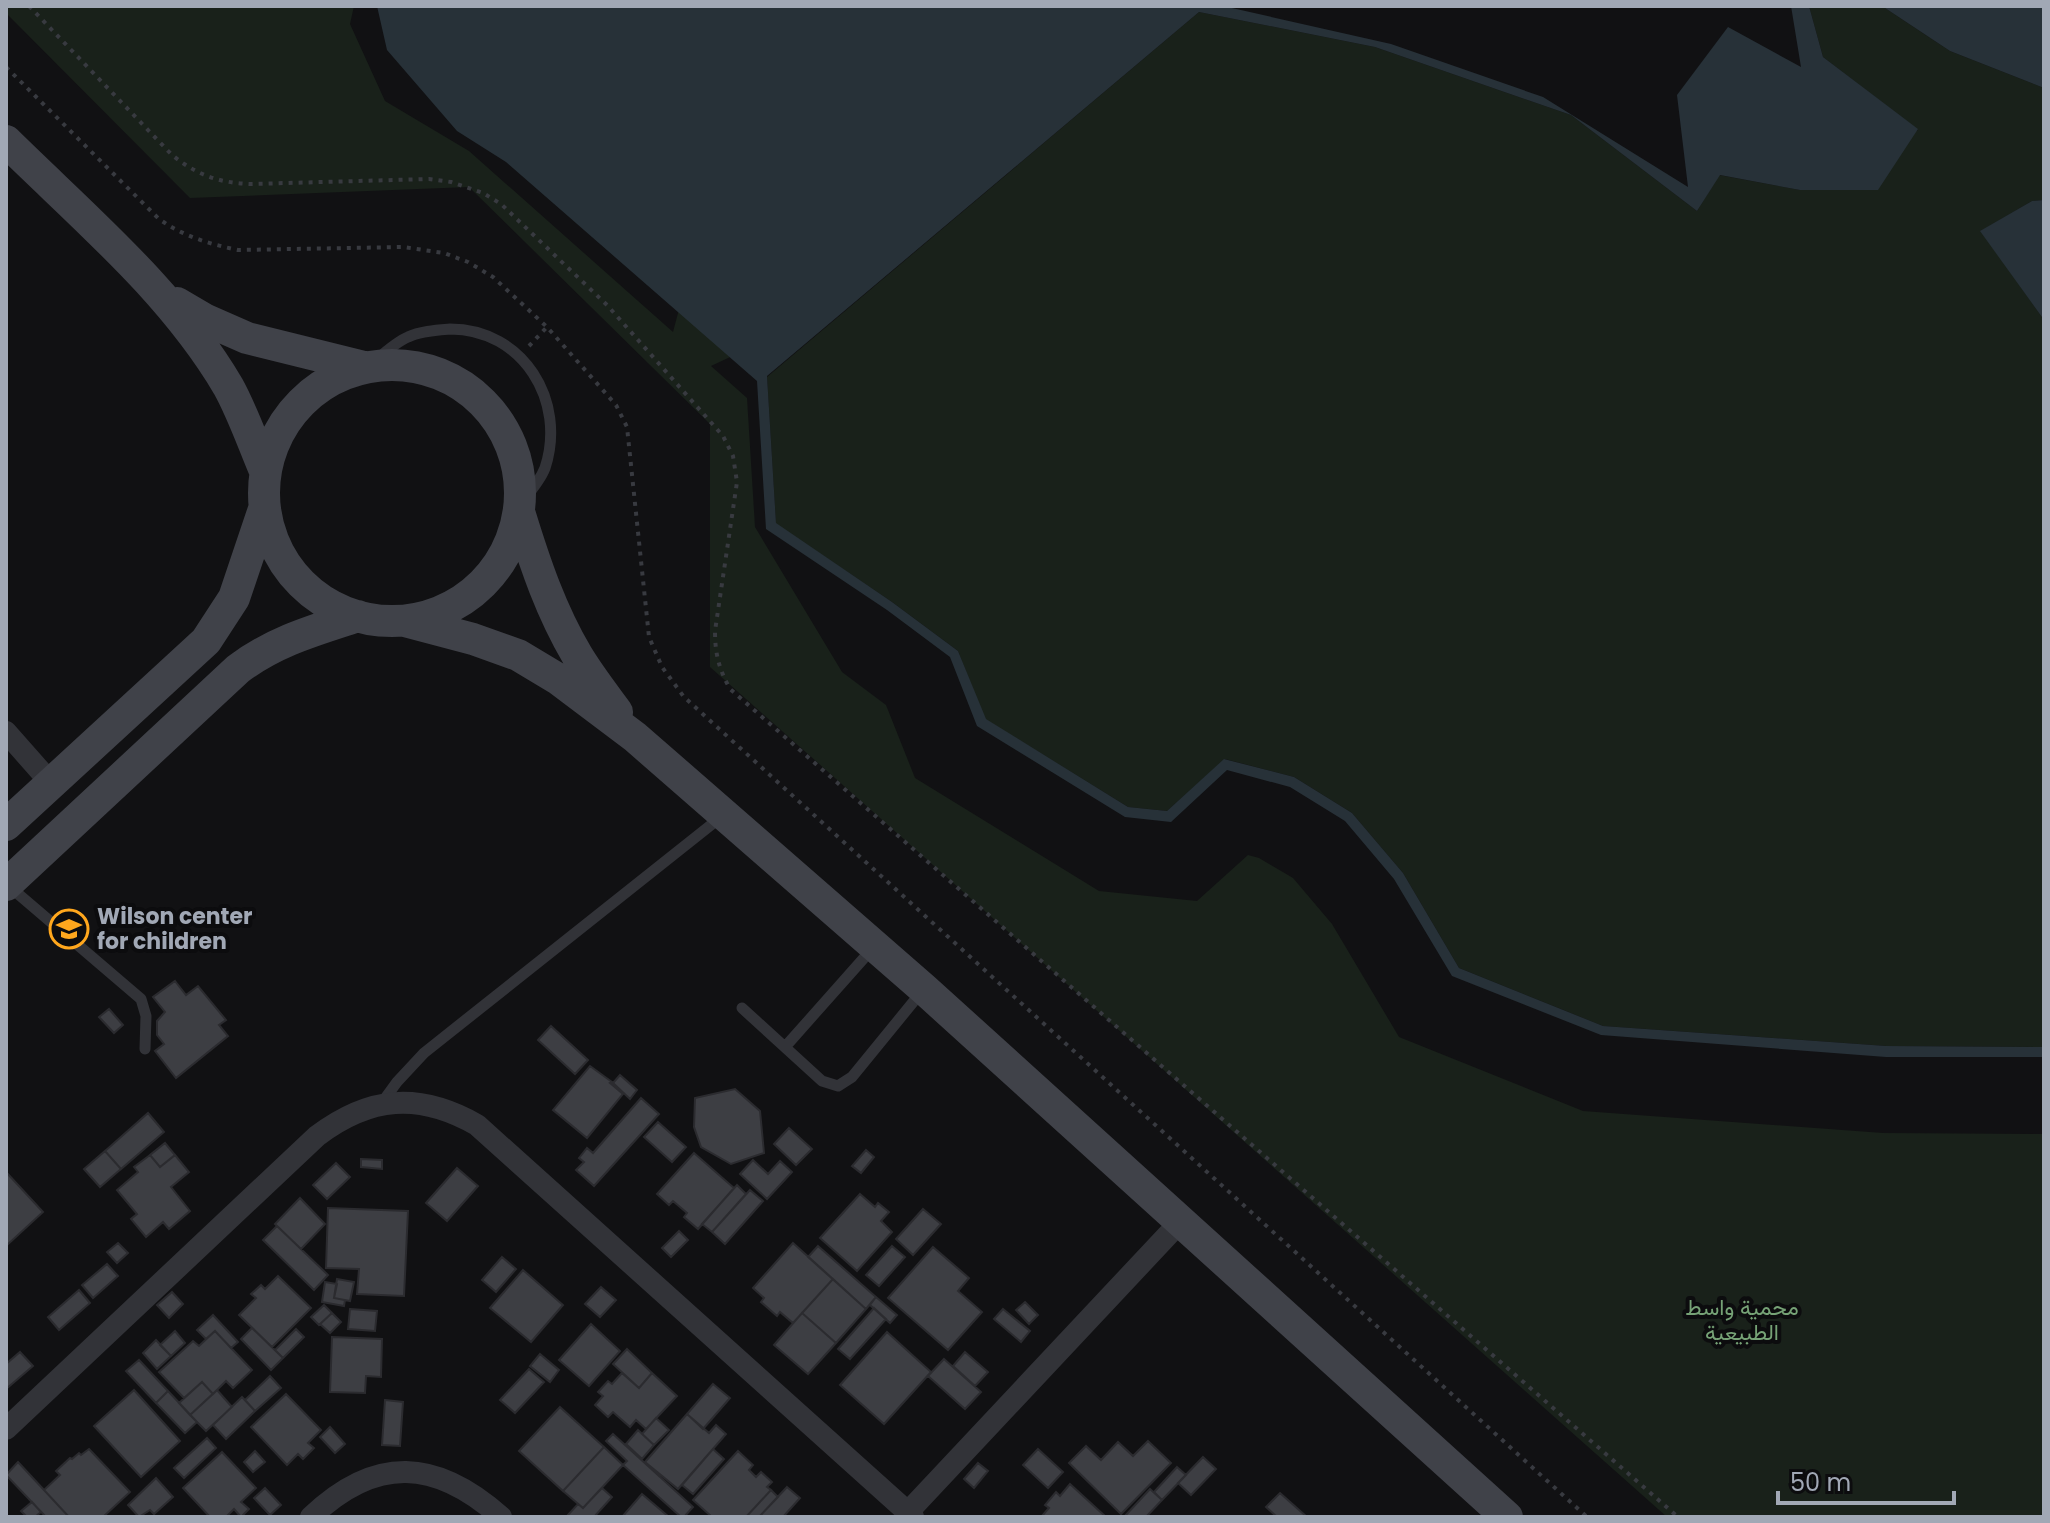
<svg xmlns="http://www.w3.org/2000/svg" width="2050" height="1523" viewBox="0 0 2050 1523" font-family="Poppins,Vazirmatn,sans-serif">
	<rect width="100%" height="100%" fill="#111113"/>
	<path fill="#19211a" d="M6,6H354L350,24L385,101L469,151L673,332L682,298L758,344L711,366L747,398L755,527L842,672L886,705L915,778L1099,891L1197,901L1248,855L1259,858L1293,878L1332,924L1399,1037L1583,1111L1883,1133L2044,1134V1517H1667L710,667V424L469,187L190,198L6,13Z
		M1809,6H1882L1950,51L2044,88V200L2032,201L1981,231L2044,320V1047L1886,1046L1603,1026L1459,968L1403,873L1352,813L1294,777L1225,759L1167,811L1128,807L985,719L958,651L892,602L776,524L767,377L1199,12L1375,47L1571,115L1697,211L1719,175L1800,190L1918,130L1823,57Z"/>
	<path fill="#273138" d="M377,6H1223L1391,44L1543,97L1688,187L1677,95L1728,27L1801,67L1791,6H1809L1823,57L1918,129L1878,190H1800L1720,175L1697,211L1571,115L1375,47L1199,12L767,376L776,523L892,602L958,651L986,719L1128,807L1167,811L1224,759L1294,777L1352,813L1403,873L1459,968L1603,1026L1886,1046L2044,1047V1057H1886L1601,1035L1452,976L1394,879L1345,821L1290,787L1227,770L1171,822L1125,817L977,726L950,657L887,610L766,529L757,381L506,162L457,131L387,50Z
		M1882,6H2044V88L1950,51Z
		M2044,200V320L1980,231L2032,201Z"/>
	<path fill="#3d3e43" stroke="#2b2b2f" stroke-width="2" d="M175,981L186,995L198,986L226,1020L219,1025L228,1036L176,1078L155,1051L164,1044L157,1035V1021L165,1012L153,997Z
		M109,1009L123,1025L114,1033L99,1017Z
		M551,1026L588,1060L575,1074L538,1040Z
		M590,1066L612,1082L610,1083L623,1094L587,1138L553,1110Z
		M620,1075L637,1090L630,1099L613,1083Z
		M735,1089L760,1111L764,1153L731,1164L701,1147L694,1127L695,1098Z
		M641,1098L659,1114L594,1186L576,1170L584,1162L579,1158L587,1148L593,1153Z
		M148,1113L164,1132L121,1169L105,1151Z
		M658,1122L686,1147L672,1162L644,1137Z
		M789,1128L812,1149L796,1165L774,1144Z
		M165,1143L175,1155L160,1167L150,1155Z
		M866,1150L874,1157L861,1173L852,1166Z
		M105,1151L121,1169L100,1187L84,1169Z
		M694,1153L734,1188L698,1229L684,1217L687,1213L673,1201L669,1205L657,1194Z
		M150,1155L160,1167L175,1155L189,1172L171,1187L190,1211L169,1229L163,1222L146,1237L131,1219L137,1214L117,1190L138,1172L134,1167Z
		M361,1159L382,1160V1169L361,1167Z
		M753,1160L768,1174L780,1161L792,1172L767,1199L740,1174Z
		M336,1163L350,1177L327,1199L313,1185Z
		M457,1168L478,1186L447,1221L426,1203Z
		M6,1172L43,1212L6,1246Z
		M737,1185L746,1194L712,1232L702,1224Z
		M750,1190L763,1201L725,1244L712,1232Z
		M860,1194L875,1207L878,1203L889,1212L881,1221L892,1232L857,1271L820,1238Z
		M300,1198L325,1224L301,1249L275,1224Z
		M328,1208L408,1211L404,1296L357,1294L359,1269L326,1268Z
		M923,1209L941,1224L913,1255L896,1239Z
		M277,1226L328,1275L314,1290L263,1240Z
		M679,1231L688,1240L671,1257L662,1248Z
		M118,1243L128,1253L117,1263L107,1252Z
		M793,1243L833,1279L793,1323L780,1312L777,1316L761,1302L764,1298L753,1288Z
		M818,1246L876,1297L866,1309L808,1257Z
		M892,1246L905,1257L879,1286L866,1275Z
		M933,1247L969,1278L958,1291L982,1312L948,1350L888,1298Z
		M502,1257L516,1269L496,1292L482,1280Z
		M107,1264L118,1276L93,1298L82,1285Z
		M523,1270L563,1305L531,1342L490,1308Z
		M278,1276L311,1308L272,1347L239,1315L256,1298L251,1294L261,1285L265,1289Z
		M337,1279L354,1282L350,1301L334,1298Z
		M833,1279L866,1309L836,1343L802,1313Z
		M325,1282L337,1284L334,1298L345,1300L344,1306L322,1302Z
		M601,1287L616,1300L600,1317L585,1304Z
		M79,1290L90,1303L59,1330L48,1317Z
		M172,1292L183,1304L169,1318L157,1305Z
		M876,1297L897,1315L890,1323L870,1305Z
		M1025,1302L1038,1315L1029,1324L1016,1310Z
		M324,1305L332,1313L319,1325L311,1317Z
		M874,1308L886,1319L850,1359L838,1349Z
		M350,1309L377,1311L375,1331L348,1329Z
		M1003,1309L1030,1331L1021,1342L994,1319Z
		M332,1313L341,1322L330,1333L320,1324Z
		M802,1313L836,1343L808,1374L774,1345Z
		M213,1315L238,1342L231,1348L215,1331L206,1339L197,1330Z
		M591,1324L620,1351L589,1386L559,1360Z
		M252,1328L283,1358L271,1370L241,1339Z
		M296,1329L304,1337L283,1358L275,1350Z
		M175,1331L185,1343L171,1356L160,1345Z
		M215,1331L252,1370L233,1388L226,1381L213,1394L202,1382L184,1398L159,1372L193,1341L199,1346Z
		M887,1332L931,1372L884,1424L840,1385Z
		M332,1337L382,1339L381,1377L366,1376L365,1393L330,1392Z
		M156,1340L171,1356L157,1369L143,1353Z
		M627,1349L652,1373L639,1388L613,1364Z
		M20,1352L33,1366L6,1389V1364Z
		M965,1352L988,1372L975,1386L953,1366Z
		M540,1354L559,1370L550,1382L530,1366Z
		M944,1359L981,1392L965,1409L928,1376Z
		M139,1360L168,1391L156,1403L126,1371Z
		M529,1369L544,1382L515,1413L500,1400Z
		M622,1373L639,1388L652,1373L677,1396L646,1429L636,1420L630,1427L613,1412L608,1417L595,1405L603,1396L598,1392L608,1381L612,1384Z
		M270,1376L281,1388L255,1411L245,1400Z
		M202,1382L213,1394L190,1415L179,1403Z
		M713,1384L730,1398L703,1429L687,1414Z
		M134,1390L180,1441L141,1477L94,1426Z
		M217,1390L232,1407L206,1431L190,1415Z
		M168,1391L197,1422L185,1433L156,1403Z
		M286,1394L321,1430L308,1443L314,1448L303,1459L298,1454L287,1465L251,1427Z
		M242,1397L255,1411L226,1439L213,1425Z
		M385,1400L403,1402L400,1446L382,1445Z
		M560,1407L604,1447L563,1491L519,1451Z
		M687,1414L709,1433L716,1425L726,1434L678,1489L645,1462Z
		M656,1418L669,1430L654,1445L642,1434Z
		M330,1427L345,1444L335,1453L320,1437Z
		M638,1430L654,1445L642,1459L626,1444Z
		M613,1434L693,1507L684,1517H681L623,1465L627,1461L606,1441Z
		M207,1438L216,1448L184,1478L174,1468Z
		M1148,1441L1171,1463L1121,1514L1069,1463L1086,1446L1101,1460L1118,1442L1133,1456Z
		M604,1447L623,1465L583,1508L563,1491Z
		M89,1449L130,1492L103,1517H69L44,1490L60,1475L56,1471L70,1458L72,1459L79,1453L81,1455Z
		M713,1449L724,1459L693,1494L682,1485Z
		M1038,1449L1063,1472L1048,1488L1023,1465Z
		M255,1451L265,1462L253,1472L244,1462Z
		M738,1451L753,1465L749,1470L756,1477L761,1472L772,1482L767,1487L771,1490L746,1517H712L693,1500Z
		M222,1452L256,1488L241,1502L249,1509L241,1517L234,1509L226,1517H210L183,1488Z
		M1203,1457L1216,1469L1191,1495L1178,1483Z
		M18,1462L44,1490L69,1517H46L6,1475Z
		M978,1463L988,1471L974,1488L964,1479Z
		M1177,1467L1186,1475L1162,1500L1154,1492Z
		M156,1478L173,1497L154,1514L150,1510L139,1517L128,1505Z
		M1070,1484L1106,1517H1041L1049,1508L1045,1505L1056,1492L1060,1496Z
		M787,1487L800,1498L783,1517H759Z
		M265,1488L281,1505L270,1515L254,1498Z
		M602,1488L612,1497L594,1517H566L578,1504L583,1508Z
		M1150,1489L1162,1500L1146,1517H1124Z
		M771,1490L778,1497L759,1517H746Z
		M1280,1493L1307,1517H1277L1266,1507Z
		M642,1494L669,1517H622Z
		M32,1502L41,1512L35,1517H27L21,1511Z"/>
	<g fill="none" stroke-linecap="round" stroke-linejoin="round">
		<path stroke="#383a40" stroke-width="4" stroke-dasharray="4 6" stroke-linecap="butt" d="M29,6L172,155C197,175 219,183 251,184L429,179L451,182L483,193L501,204L607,305L723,436L733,456L737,482L715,631C715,654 719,669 730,689L1678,1517
			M6,67L159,219C183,236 209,244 238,250L403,247L444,253L468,262L493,277L547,327L616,405L627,427L649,637L662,667L684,697L1587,1517
			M529,346L547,327"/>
		<path stroke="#323338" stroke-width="11" d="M369,366C381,356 394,343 408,337C420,331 437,330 450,329C523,329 567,401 545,468C540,481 530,492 521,503
			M10,887L141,999L146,1016L145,1049
			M742,1008L822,1081L838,1086L852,1077L923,990
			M785,1047L872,949
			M381,1104L397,1082L424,1053L721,817"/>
		<path stroke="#323338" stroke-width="22" d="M6,732L51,783
			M6,1429L317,1136C370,1096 419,1092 477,1125L913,1517
			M908,1512L1181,1221
			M311,1517C376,1455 436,1459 501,1517"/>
		<path stroke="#404249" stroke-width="32" d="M6,141C84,218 172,291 228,386C243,413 253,443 265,471
			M177,303L206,320L247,338L364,367
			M264 493a128 128 0 1 1 256 0a128 128 0 1 1-256 0Z
			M520,515C535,564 551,611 577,655C589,675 603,693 617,712
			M405,621L473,639L518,655L558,679L635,737L924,989L1507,1517
			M6,825L206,641L234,598L264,509
			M6,885L238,669C275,641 315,630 358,616"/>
	</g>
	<defs>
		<symbol id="school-ring" viewBox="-11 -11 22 22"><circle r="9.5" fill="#0c0c0e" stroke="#ffa71d" stroke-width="1.5"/><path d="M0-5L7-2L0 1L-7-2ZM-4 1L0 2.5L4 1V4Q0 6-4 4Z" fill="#ffa71d"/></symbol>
	</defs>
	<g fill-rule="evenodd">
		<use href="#school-ring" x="47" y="907" width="44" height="44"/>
	</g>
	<g text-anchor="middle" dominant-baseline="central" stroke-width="8" stroke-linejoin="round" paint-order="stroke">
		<g font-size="22" font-weight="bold" fill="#a1a8b5" stroke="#0c0c0e" text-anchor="start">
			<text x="97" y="916">Wilson center<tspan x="97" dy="25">for children</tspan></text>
		</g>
		<g font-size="22" fill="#76a276" stroke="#0c0c0e">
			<text x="1742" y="1307">محمية واسط<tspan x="1742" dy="25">الطبيعية</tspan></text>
		</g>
	</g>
	<rect width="2050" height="1523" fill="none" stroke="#a1a8b5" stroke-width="16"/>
	<path d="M1778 1491v12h176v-12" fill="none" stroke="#a1a8b5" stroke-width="4"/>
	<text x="1790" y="1491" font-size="24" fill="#a1a8b5" stroke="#0c0c0e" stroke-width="6" paint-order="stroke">50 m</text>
</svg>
